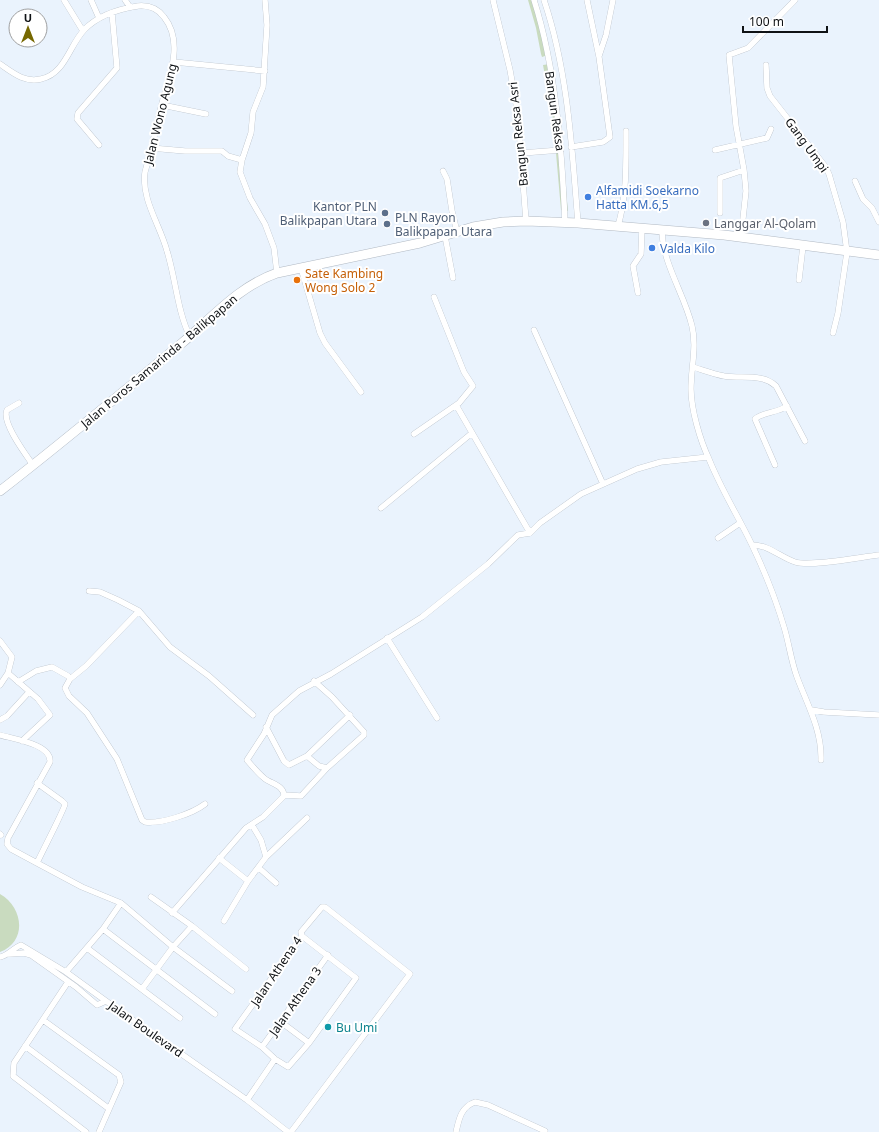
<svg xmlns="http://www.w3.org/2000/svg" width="879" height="1132" viewBox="0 0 879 1132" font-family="'Noto Sans',sans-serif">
	<rect width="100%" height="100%" fill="#eaf3fd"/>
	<path fill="#c9dbbf" d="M528,0H536L548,55L542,57L541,54L536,28Z
		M550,64L556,89L568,211L561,210L553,119L543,65Z
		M0,894C23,907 28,941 0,952Z"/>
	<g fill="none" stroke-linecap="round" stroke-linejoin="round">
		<defs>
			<path id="minor" d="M64,0L83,31
				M91,0L99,18
				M125,0L130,7
				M265,0L267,25L263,87L253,112L251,133L242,160L240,172L250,198L265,224L274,248L277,273
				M493,0L510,70L518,115L526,221
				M534,0C556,69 562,151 565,223
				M544,0C568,71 572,149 578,223
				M599,56L606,35L613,0
				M174,62L265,71
				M0,64C13,73 25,83 41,79C65,74 69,46 84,30C97,16 119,9 138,6C149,5 158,9 164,17C185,43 168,79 161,107C156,129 151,151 145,172C141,199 160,225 167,251C176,280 177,310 190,337
				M766,65L767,88L770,96L825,166L829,174L843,222L847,252L838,313L833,333
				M162,105L206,114
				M99,145L77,119L78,113L117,68L112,13
				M571,147L603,142L610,137L599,57L587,0
				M151,148L185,151H222L228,156L242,160
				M715,150L767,138L771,129
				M522,153L561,150
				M443,171L447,179L452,211L457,232
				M855,181L863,199L872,208L879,222
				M720,213V178L744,170
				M618,226C627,195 626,163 626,131
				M662,231C663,265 684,293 692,326C697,347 691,367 691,389C691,409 700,440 709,459C721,489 738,516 752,545C764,570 776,600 784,627C789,643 791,661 797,677C807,704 822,730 821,760
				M445,236L453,278
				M741,237L746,191L744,170L736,126L729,55L748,48L795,0
				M301,268L320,333L325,343L361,392
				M799,280L803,246
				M638,293L633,266L641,254L642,228
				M534,330L603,484
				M693,367C703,370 714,374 724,376C742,379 762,373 776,386L805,441
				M19,403L7,410C1,422 26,455 33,465
				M456,405L530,533
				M414,434L459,403L473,386L464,372L434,297
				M775,465L755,419C762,412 778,413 787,406
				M381,508L472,433
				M718,538L740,523
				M752,545C769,545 780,557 795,562C811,567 861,557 879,555
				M89,591L100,592L118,600L139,611L170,647L209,676L253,715
				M387,638L437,718
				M0,641L12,657L8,673L0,685
				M8,673L38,699L50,715L22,741
				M70,679L86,666L139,611
				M18,682L36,671L52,667L68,676L70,679L65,688L69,696L87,713L117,759L142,820L145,822C161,824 192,814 205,804
				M812,710L824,712L879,715
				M0,720L7,716L29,692
				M266,727L284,761L289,765L307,756L319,766L327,768L364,735V732L332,697L314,681
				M0,735C13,739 52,744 50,762L8,838L7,844L11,849L37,863
				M307,756L350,715
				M37,783L62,801L65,804C65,808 41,854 37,863L82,887L121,903L173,947L232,991
				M285,795L301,796L327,768
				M252,825L261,840L266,857
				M0,834L1,835
				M219,858L248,881
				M259,868L276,883
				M151,897L192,926L246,969
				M172,913L246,828L263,817L284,796C284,785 271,784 264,778C258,773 252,766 247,760L264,734L272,715L299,691L331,674L422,617L488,564L518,535L530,533L540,523L581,494L637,469L661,462L708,457
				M224,921L248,881L266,857L307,818
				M103,929L215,1014
				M87,948L180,1018
				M10,954L24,953L31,955L76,987L97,1005L106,1001
				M0,957C9,955 13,948 21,945L66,972L106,1001L247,1100L288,1132
				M66,972L103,929L121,903
				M68,982L14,1063L13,1076L86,1132
				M142,989L173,947L192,926
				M43,1020L119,1075L121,1082L99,1132
				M281,1022L309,1043
				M25,1046L108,1108
				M262,1047L328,955
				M247,1100L275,1059
				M291,1132L410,974L325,907H322L301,932L302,936L235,1029L262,1047L275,1059L288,1067L309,1043L356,978L302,936
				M456,1132C459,1119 461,1107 475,1102L488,1105L545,1131"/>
			<path id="trunk" d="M0,491C62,443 122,393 182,343C212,318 239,286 277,273L420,243L473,227L503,222L526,221L578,223L724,235L879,255"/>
		</defs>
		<use href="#minor" stroke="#b1b9c3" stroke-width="6"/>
		<use href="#trunk" stroke="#b1b9c3" stroke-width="10"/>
		<use href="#minor" stroke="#fff" stroke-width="5.5"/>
		<use href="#trunk" stroke="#fff" stroke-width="9"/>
	</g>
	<g fill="#3f7fe0" stroke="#fff" stroke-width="1.5">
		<circle cx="588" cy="197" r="4"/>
		<circle cx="652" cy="248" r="4"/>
	</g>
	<g fill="#5c6f8a" stroke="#fff" stroke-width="1.5">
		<circle cx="385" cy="213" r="4"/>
		<circle cx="387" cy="224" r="4"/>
	</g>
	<circle fill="#6b7280" stroke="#fff" stroke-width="1.5" cx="706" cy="223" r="4"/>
	<circle fill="#e8710a" stroke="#fff" stroke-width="1.5" cx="297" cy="280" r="4"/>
	<circle fill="#0f9aa8" stroke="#fff" stroke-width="1.5" cx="328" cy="1027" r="4"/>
	<g text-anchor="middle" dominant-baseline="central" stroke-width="4" stroke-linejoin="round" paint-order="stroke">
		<g font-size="12" fill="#0f1215" stroke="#fff">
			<text transform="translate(555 111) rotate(82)">Bangun Reksa</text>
			<text transform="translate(160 114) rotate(-76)">Jalan Wono Agung</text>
			<text transform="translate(518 134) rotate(-96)">Bangun Reksa Asri</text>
			<text transform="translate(807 145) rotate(54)">Gang Umpi</text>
			<text transform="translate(159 361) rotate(-40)">Jalan Poros Samarinda - Balikpapan</text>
			<text transform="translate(276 971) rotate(-56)">Jalan Athena 4</text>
			<text transform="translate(295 1001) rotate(-55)">Jalan Athena 3</text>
			<text transform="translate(146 1029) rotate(35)">Jalan Boulevard</text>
		</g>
		<g font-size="12" fill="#366cbe" stroke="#fff" text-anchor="start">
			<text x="596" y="190">Alfamidi Soekarno<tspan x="596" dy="14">Hatta KM.6,5</tspan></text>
			<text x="660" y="248">Valda Kilo</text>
		</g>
		<g font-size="12" fill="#4e5e75" stroke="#fff" text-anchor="end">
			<text x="377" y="206">Kantor PLN<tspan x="377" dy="14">Balikpapan Utara</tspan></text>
			<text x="395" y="217" text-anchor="start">PLN Rayon<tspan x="395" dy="14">Balikpapan Utara</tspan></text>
		</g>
		<g font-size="12" fill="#5b616d" stroke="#fff" text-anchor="start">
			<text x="714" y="223">Langgar Al-Qolam</text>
		</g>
		<g font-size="12" fill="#c56008" stroke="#fff" text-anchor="start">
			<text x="305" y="273">Sate Kambing<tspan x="305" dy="14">Wong Solo 2</tspan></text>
		</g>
		<g font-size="12" fill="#0d838f" stroke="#fff" text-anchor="start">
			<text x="336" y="1027">Bu Umi</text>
		</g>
	</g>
	<g transform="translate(28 28)"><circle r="19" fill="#ffffff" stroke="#9fa0a1"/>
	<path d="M0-3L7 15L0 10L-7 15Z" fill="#766800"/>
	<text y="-6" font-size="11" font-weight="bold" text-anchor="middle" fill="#0f1215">U</text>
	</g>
	<path d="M743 26v6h84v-6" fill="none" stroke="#0f1215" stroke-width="2"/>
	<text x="749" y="26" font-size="12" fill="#0f1215" stroke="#ffffff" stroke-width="3" paint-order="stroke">100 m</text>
</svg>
